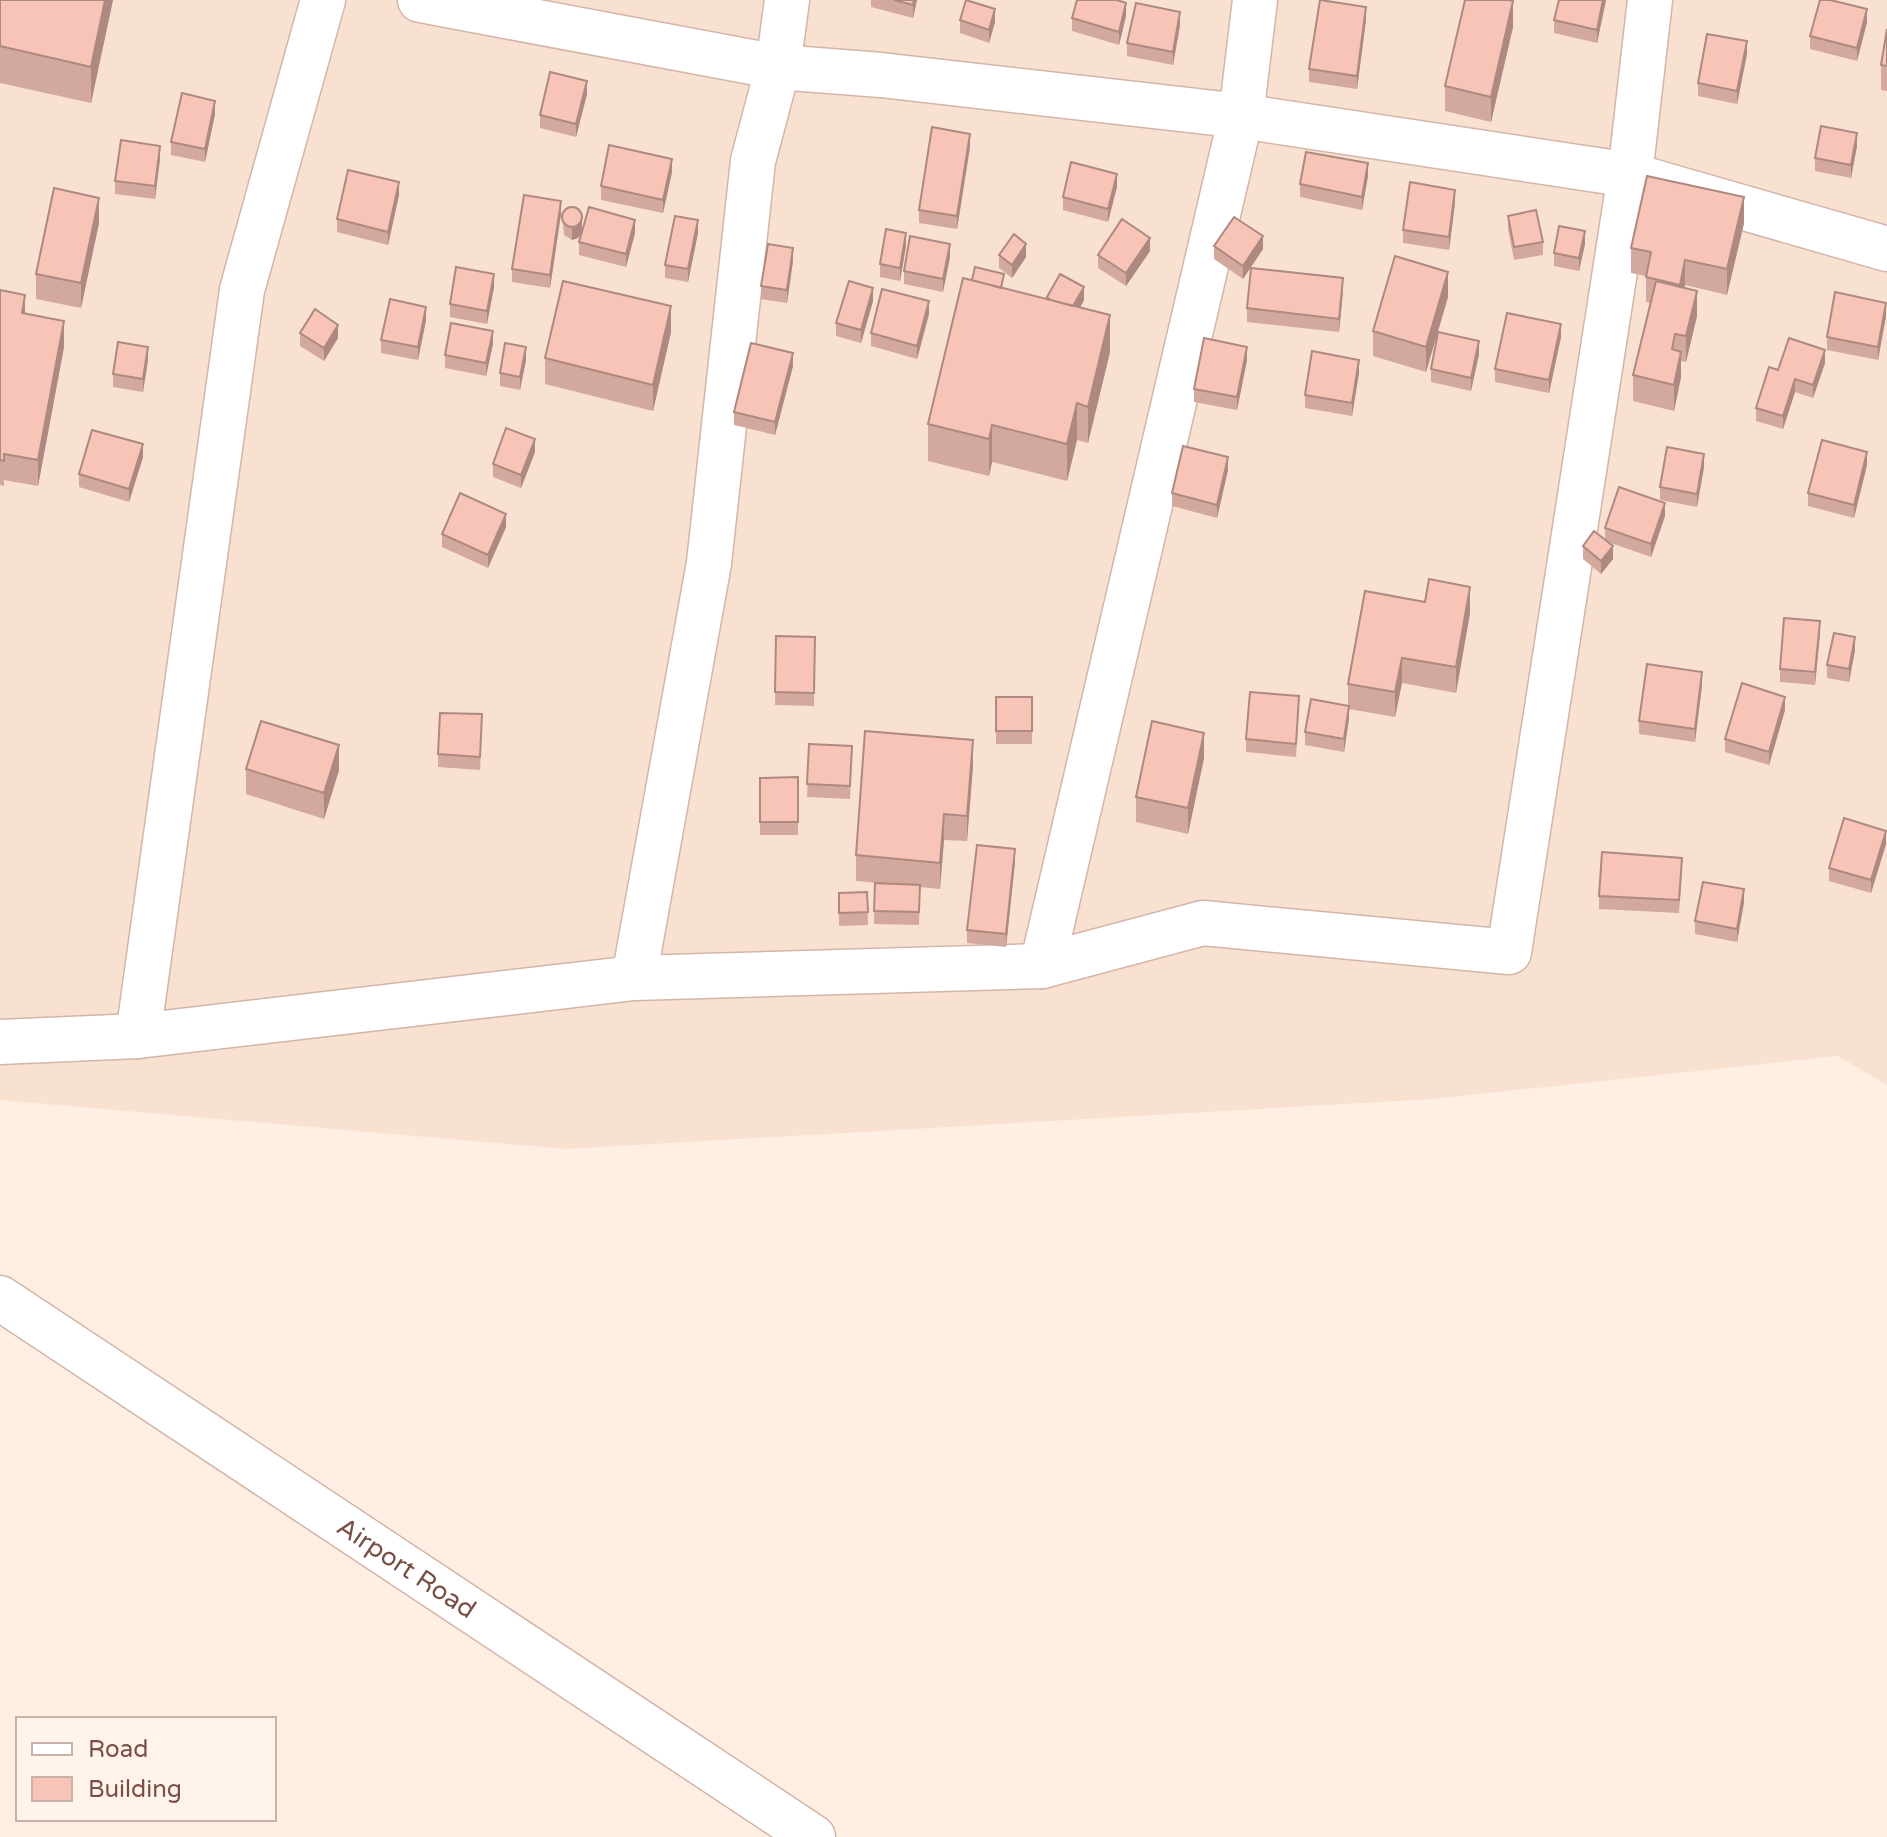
<svg xmlns="http://www.w3.org/2000/svg" width="1887" height="1837" viewBox="0 0 1887 1837" font-family="'Varela Round',sans-serif">
	<rect width="100%" height="100%" fill="#ffeee2"/>
	<path fill="#f9e1d2" d="M0,0H1887V1085L1838,1056L1432,1099L566,1149L0,1100Z"/>
	<g fill="none" stroke-linecap="round" stroke-linejoin="round">
		<defs>
			<g id="minor">
				<path d="M420,0L778,67L881,75L1241,116L1630,175L1887,249"/>
				<path d="M1042,966L1241,116L1255,0"/>
				<path d="M634,978L709,563L753,161L778,67L787,0"/>
				<path d="M138,1036L242,290L323,0"/>
				<path d="M0,1042L138,1036L634,978L1042,966L1203,923L1509,952L1630,175L1650,0"/>
				<path id="s1" d="M0,1298L813,1837"/>
			</g>
		</defs>
		<use href="#minor" stroke="#d3b5a9" stroke-width="47"/>
		<use href="#minor" stroke="#fff" stroke-width="44"/>
	</g>
	<path fill="#d4a99d" d="M0,0H113L91,103L0,83Z
		M871,0H917L913,18L871,7Z
		M1606,0L1597,43L1554,33V20Z
		M1126,16L1119,45L1072,31V18Z
		M960,20L995,22L989,43L960,33Z
		M1366,20L1357,89L1309,82V69Z
		M1867,22L1857,61L1810,49V36Z
		M1180,25L1173,65L1127,56V43Z
		M1513,27L1491,122L1445,111V86Z
		M1887,29V91L1881,90V65Z
		M1747,54L1737,104L1698,96V83Z
		M587,94L576,137L540,128V115Z
		M215,114L205,162L171,155V142Z
		M1857,146L1851,178L1815,171V158Z
		M970,147L957,229L919,223V210Z
		M160,159L155,199L115,194V181Z
		M672,172L663,213L601,200V186Z
		M1368,176L1362,210L1300,197V184Z
		M1117,187L1108,222L1063,210V197Z
		M399,195L388,245L337,232V219Z
		M1455,203L1449,250L1403,243V230Z
		M561,214L550,288L512,282V269Z
		M562,215L582,231L635,233L626,267L579,255V242L581,234L578,238L572,240L564,235Z
		M1508,216L1543,242V255L1514,260L1508,229Z
		M99,223L81,308L36,299V274Z
		M1744,223L1727,295L1685,285V288L1697,316L1686,362L1681,361V377L1674,411L1633,401V375L1650,303L1646,302V276L1631,273V248Z
		M698,233L688,282L665,278V265Z
		M1585,244L1579,271L1554,266V253Z
		M906,246L900,281L880,277V264Z
		M1214,246L1263,249L1243,279L1214,259Z
		M1150,251L1126,286L1098,268V255Z
		M999,255L1026,257L1012,278L999,268Z
		M950,257L943,292L904,284V271Z
		M793,261L787,303L761,299V286Z
		M494,287L487,324L450,317V304Z
		M1004,288L1047,299V297L1084,300L1080,308L1110,352L1088,443L1077,440L1067,481L992,462L989,476L928,461V424Z
		M0,290L64,347L38,486L4,480V486L0,485Z
		M1343,291L1339,332L1247,322V308Z
		M1448,297L1426,372L1373,356V331Z
		M873,301L861,343L836,336V323Z
		M929,314L917,359L871,346V333Z
		M1886,316L1878,360L1827,350V337Z
		M426,320L418,360L381,353V340Z
		M671,332L653,411L545,384V358Z
		M300,333L338,338L324,361L300,346Z
		M1561,337L1549,393L1495,382V369Z
		M493,344L486,376L445,368V355Z
		M1479,354L1471,391L1431,382V369Z
		M148,360L143,392L113,387V374Z
		M526,360L520,390L500,386V373Z
		M1247,360L1237,410L1194,402V389Z
		M1825,363L1813,398L1795,392L1783,429L1756,421V408L1778,370Z
		M793,366L775,435L734,425V412Z
		M1359,373L1352,416L1305,408V395Z
		M535,452L521,488L493,477V464Z
		M143,457L129,502L79,487V474Z
		M1867,465L1854,518L1808,506V493Z
		M1704,467L1697,507L1660,500V487Z
		M1228,470L1217,518L1172,506V493Z
		M1665,516L1651,557L1608,542L1613,559L1601,574L1583,559V546L1605,540V528Z
		M506,527L488,568L442,547V534Z
		M1470,613L1456,693L1402,683L1395,717L1349,709V719L1344,752L1305,745V732L1348,706V684Z
		M1820,634L1815,685L1780,682V669Z
		M776,636L815,637L814,706L775,705Z
		M1855,650L1849,682L1827,678V665Z
		M1702,685L1695,742L1639,734V721Z
		M996,697H1032V744H996Z
		M1299,709L1296,757L1246,752V739Z
		M1785,710L1769,765L1725,752V739Z
		M482,727L480,770L438,767V754Z
		M809,744L852,746L850,799L807,797Z
		M1204,758L1188,834L1136,822V797Z
		M973,766L967,841L944,840L940,889L920,887L919,925L874,924L875,883L891,884L856,881V855Z
		M246,769L339,770L324,819L246,794Z
		M798,777V835H760V778Z
		M1886,844L1871,893L1829,881V868Z
		M1015,862L1006,947L967,943V930Z
		M1682,871L1679,913L1599,909V896Z
		M867,892L868,925L839,926V893Z
		M1744,902L1737,942L1695,934V921Z"/>
	<path fill="#ad8980" d="M105,0H113L91,103V67Z
		M914,0H917L913,18V5Z
		M1603,0H1606L1597,43V30Z
		M1513,1V27L1491,122V97Z
		M1126,3V16L1119,45V32Z
		M1366,7V20L1357,89V76Z
		M995,9V22L989,43V30Z
		M1867,9V22L1857,61V48Z
		M1180,12V25L1173,65V52Z
		M1747,41V54L1737,104V91Z
		M587,81V94L576,137V124Z
		M215,101V114L205,162V149Z
		M1857,133V146L1851,178V165Z
		M970,134V147L957,229V216Z
		M160,146V159L155,199V186Z
		M672,159V172L663,213V200Z
		M1368,163V176L1362,210V197Z
		M1117,174V187L1108,222V209Z
		M399,182V195L388,245V232Z
		M1455,190V203L1449,250V237Z
		M1744,197V223L1727,295V269Z
		M99,198V223L81,308V283Z
		M561,201V214L550,288V275Z
		M582,220V233L578,238L572,240V227Z
		M635,220V233L626,267V254Z
		M698,220V233L688,282V269Z
		M1585,231V244L1579,271V258Z
		M906,233V246L900,281V268Z
		M1263,236V249L1243,279V266Z
		M1150,238V251L1126,286V273Z
		M950,244V257L943,292V279Z
		M1026,244V257L1012,278V265Z
		M793,248V261L787,303V290Z
		M1685,260V285L1680,310V285Z
		M1448,272V297L1426,372V347Z
		M494,274V287L487,324V311Z
		M1343,278V291L1339,332V319Z
		M1084,287V300L1070,325V312Z
		M873,288V301L861,343V330Z
		M1697,291V316L1686,362V336Z
		M25,295V321L22,313Z
		M929,301V314L917,359V346Z
		M1886,303V316L1878,360V347Z
		M671,306V332L653,411V385Z
		M426,307V320L418,360V347Z
		M1110,315V352L1088,443V407Z
		M64,321V347L38,486V460Z
		M1561,324V337L1549,393V380Z
		M338,325V338L324,361V348Z
		M493,331V344L486,376V363Z
		M1479,341V354L1471,391V378Z
		M148,347V360L143,392V379Z
		M526,347V360L520,390V377Z
		M1247,347V360L1237,410V397Z
		M1825,350V363L1813,398V385Z
		M1681,352V377L1674,411V385Z
		M793,353V366L775,435V422Z
		M1359,360V373L1352,416V403Z
		M1795,379V392L1783,429V416Z
		M1077,403V440L1067,481V444Z
		M992,425V462L989,476V439Z
		M535,439V452L521,488V475Z
		M143,444V457L129,502V489Z
		M1867,452V465L1854,518V505Z
		M1704,454V467L1697,507V494Z
		M1228,457V470L1217,518V505Z
		M1665,503V516L1651,557V544Z
		M506,514V527L488,568V555Z
		M1613,546V559L1601,574V561Z
		M1470,587V613L1456,693V667Z
		M1820,621V634L1815,685V672Z
		M1855,637V650L1849,682V669Z
		M1402,658V683L1395,717V692Z
		M1702,672V685L1695,742V729Z
		M1785,697V710L1769,765V752Z
		M1349,706V719L1344,752V739Z
		M1204,733V758L1188,834V808Z
		M973,740V766L967,841V816Z
		M339,745V770L324,819V793Z
		M944,814V840L940,889V863Z
		M1886,831V844L1871,893V880Z
		M1015,849V862L1006,947V934Z
		M1744,889V902L1737,942V929Z"/>
	<path fill="#f7c4b7" stroke="#ad8980" stroke-width="2" d="M0,0H105L91,67L0,46Z
		M894,0H914L913,5Z
		M966,0L995,9L989,30L960,20Z
		M1077,0H1117L1126,3L1119,32L1072,18Z
		M1320,0L1366,7L1357,76L1309,69Z
		M1465,0H1508L1513,1L1491,97L1445,86Z
		M1559,0H1603L1597,30L1554,20Z
		M1820,0H1830L1867,9L1857,48L1810,36Z
		M1136,3L1180,12L1173,52L1127,43Z
		M1887,29V66L1881,65Z
		M1707,34L1747,41L1737,91L1698,83Z
		M550,72L587,81L576,124L540,115Z
		M182,93L215,101L205,149L171,142Z
		M1821,126L1857,133L1851,165L1815,158Z
		M932,127L970,134L957,216L919,210Z
		M121,140L160,146L155,186L115,181Z
		M609,145L672,159L663,200L601,186Z
		M1306,152L1368,163L1362,197L1300,184Z
		M1071,162L1117,174L1108,209L1063,197Z
		M348,170L399,182L388,232L337,219Z
		M1647,176L1744,197L1727,269L1685,260L1680,285L1646,277L1651,252L1631,248Z
		M1410,182L1455,190L1449,237L1403,230Z
		M54,188L99,198L81,283L36,274Z
		M524,195L561,201L550,275L512,269Z
		M589,207L635,220L626,254L579,242Z
		M562 217a10 10 0 1 1 20 0a10 10 0 1 1-20 0Z
		M1536,210L1543,242L1514,247L1508,216Z
		M675,216L698,220L688,269L665,265Z
		M1234,217L1263,236L1243,266L1214,246Z
		M1122,219L1150,238L1126,273L1098,255Z
		M1559,226L1585,231L1579,258L1554,253Z
		M886,229L906,233L900,268L880,264Z
		M1014,234L1026,244L1012,265L999,255Z
		M910,236L950,244L943,279L904,271Z
		M768,244L793,248L787,290L761,286Z
		M1395,256L1448,272L1426,347L1373,331Z
		M456,267L494,274L487,311L450,304Z
		M975,267L1004,274L1001,288L972,280Z
		M1251,268L1343,278L1339,319L1247,308Z
		M1060,274L1084,287L1073,306L1051,300L1047,297Z
		M963,278L1110,315L1088,407L1077,403L1067,444L992,425L989,439L928,424Z
		M563,281L671,306L653,385L545,358Z
		M849,281L873,288L861,330L836,323Z
		M1656,281L1697,291L1686,336L1675,334L1672,349L1681,352L1674,385L1633,375Z
		M882,289L929,301L917,346L871,333Z
		M0,290L25,295L22,313L64,321L38,460L4,454V461L0,460Z
		M1835,292L1886,303L1878,347L1827,337Z
		M390,299L426,307L418,347L381,340Z
		M315,309L338,325L324,348L300,333Z
		M1507,313L1561,324L1549,380L1495,369Z
		M451,323L493,331L486,363L445,355Z
		M1438,332L1479,341L1471,378L1431,369Z
		M1204,338L1247,347L1237,397L1194,389Z
		M1789,338L1825,350L1813,385L1795,379L1783,416L1756,408L1769,367L1778,370Z
		M118,342L148,347L143,379L113,374Z
		M505,343L526,347L520,377L500,373Z
		M751,343L793,353L775,422L734,412Z
		M1312,351L1359,360L1352,403L1305,395Z
		M506,428L535,439L521,475L493,464Z
		M92,430L143,444L129,489L79,474Z
		M1822,440L1867,452L1854,505L1808,493Z
		M1183,446L1228,457L1217,505L1172,493Z
		M1667,447L1704,454L1697,494L1660,487Z
		M1619,487L1665,503L1651,544L1605,528Z
		M460,493L506,514L488,555L442,534Z
		M1594,531L1613,546L1601,561L1583,546Z
		M1429,579L1470,587L1456,667L1402,658L1395,692L1348,684L1365,591L1425,602Z
		M1784,618L1820,621L1815,672L1780,669Z
		M1834,633L1855,637L1849,669L1827,665Z
		M776,636L815,637L814,693L775,692Z
		M1647,664L1702,672L1695,729L1639,721Z
		M1742,683L1785,697L1769,752L1725,739Z
		M1250,692L1299,696L1296,744L1246,739Z
		M996,697H1032V731H996Z
		M1311,699L1349,706L1344,739L1305,732Z
		M440,713L482,714L480,757L438,754Z
		M261,721L339,745L324,793L246,769Z
		M1152,721L1204,733L1188,808L1136,797Z
		M865,731L973,740L967,816L944,814L940,863L856,855Z
		M809,744L852,746L850,786L807,784Z
		M798,777V822H760V778Z
		M1844,818L1886,831L1871,880L1829,868Z
		M977,845L1015,849L1006,934L967,930Z
		M1602,852L1682,858L1679,900L1599,896Z
		M1703,882L1744,889L1737,929L1695,921Z
		M875,883L920,885L919,912L874,911Z
		M867,892L868,912L839,913V893Z"/>
	<g text-anchor="middle" dominant-baseline="central" stroke-width="6" stroke-linejoin="round" paint-order="stroke">
		<g font-size="26" fill="#794e45" stroke="#fff3ea">
			<text stroke="none"><textPath href="#s1" startOffset="488">Airport Road</textPath></text>
		</g>
	</g>
	<rect x="16" y="1717" width="260" height="104" fill="#fff3ea" stroke="#c9b1a8" stroke-width="2"/>
	<rect x="32" y="1743" width="40" height="12" fill="#ffffff" stroke="#c9b1a8" stroke-width="2"/>
	<text x="88" y="1757" font-size="24" fill="#794e45">Road</text>
	<rect x="32" y="1777" width="40" height="24" fill="#f7c4b7" stroke="#c9b1a8" stroke-width="2"/>
	<text x="88" y="1797" font-size="24" fill="#794e45">Building</text>
</svg>
